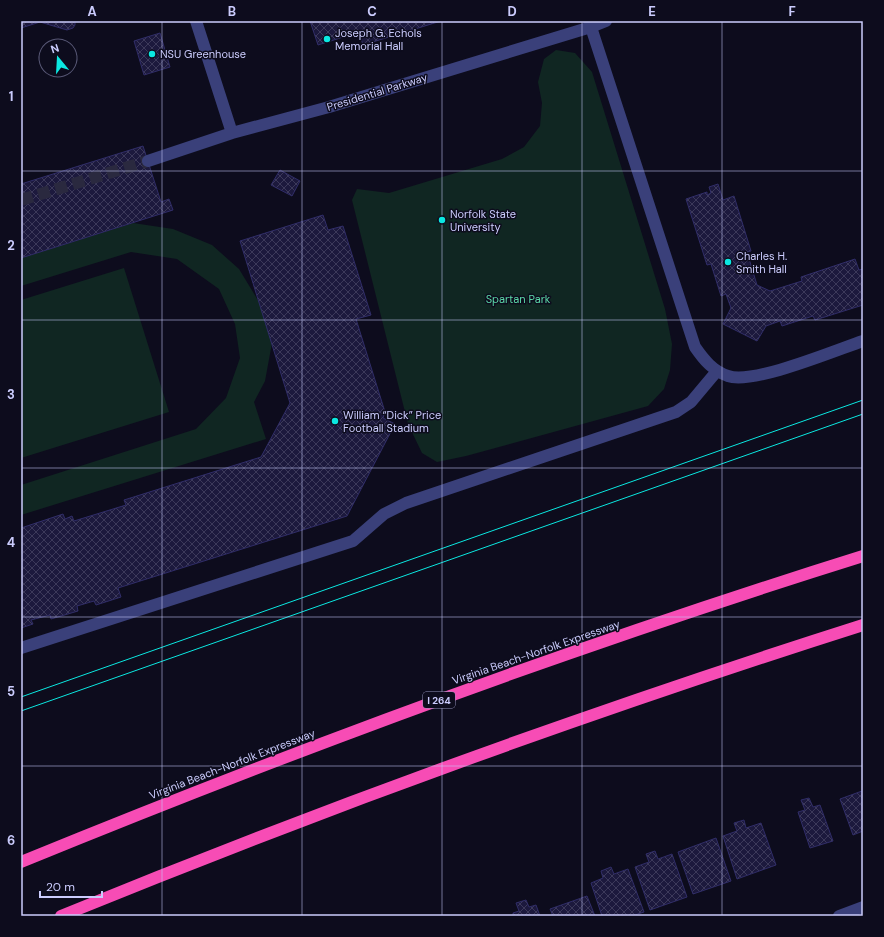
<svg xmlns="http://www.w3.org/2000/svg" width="884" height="937" viewBox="0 0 884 937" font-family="'DM Sans',sans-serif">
	<defs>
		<pattern id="building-cross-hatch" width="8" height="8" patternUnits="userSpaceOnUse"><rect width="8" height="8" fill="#1c193d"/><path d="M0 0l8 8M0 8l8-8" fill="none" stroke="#3c395a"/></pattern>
	</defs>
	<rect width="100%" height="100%" fill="#0d0c1d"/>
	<path fill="#102622" d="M556,50L575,53L592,72L665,309L672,344L670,370L664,389L648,406L466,456L437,462L422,453L408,424L352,200L357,189L389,193L502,159L524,147L540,126L542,103L538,82L544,59Z
		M133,223L173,229L212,245L239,269L259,302L272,343L265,381L254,402L266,439L21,515V485L196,429L226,398L240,358L235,324L219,289L177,259L131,252L21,286V258Z
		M124,268L169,412L21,458V300Z"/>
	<path fill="url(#building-cross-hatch)" stroke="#302d68" d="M21,21H75V25L73,28L67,30L40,22L21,28Z
		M310,21H441L363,45L359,32L318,45Z
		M160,33L170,67L144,75L134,41Z
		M143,146L161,202L169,199L173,210L21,258V184Z
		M280,170L300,181L292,196L271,185Z
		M718,184L723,200L734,196L751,251L747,252L757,285L770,291L802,281L801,277L855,259L859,270L863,269V305L815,320L813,316L782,326L780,321L766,326L757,341L723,324L731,308L726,294L721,296L711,264L707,265L686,199L707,192V195L711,193L709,187Z
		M323,215L328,230L343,226L371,315L356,319L385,412L383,418L395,424L347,516L118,588L121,597L96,605L94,601L77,606L78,611L51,619L50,615L31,620L33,624L21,628V528L63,514L65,519L72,516L74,521L126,505L124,500L261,457L290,403L240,241Z
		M862,791L863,831L853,835L840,799Z
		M809,798L813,807L820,805L833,841L810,848L798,812L805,810L801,800Z
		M744,820L746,828L761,823L776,865L737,879L723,836L737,831L734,823Z
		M716,838L731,881L693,894L678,852Z
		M655,851L658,859L672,854L687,897L650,910L635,867L649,862L646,854Z
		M611,867L614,874L628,869L644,912L632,916H602L591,883L603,878L601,871Z
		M587,896L595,916H553L550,909Z
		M526,900L529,907L536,905L540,916H513V913L519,911L516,903Z"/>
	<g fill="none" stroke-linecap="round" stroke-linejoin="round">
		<path stroke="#2a293f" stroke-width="12" stroke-dasharray="12 6" stroke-linecap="butt" d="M21,200L148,161"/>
		<path stroke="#3a407a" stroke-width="12" d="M196,21L232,133
			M589,21L695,347C704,360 713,371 728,376C753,385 836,350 863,341
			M148,161L232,133L329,107L591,27L606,21
			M21,648L353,541L384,514L406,503L676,412L691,402L717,371
			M839,916L863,907"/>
		<path stroke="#f74cb5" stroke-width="12" d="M21,862C297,749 578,645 863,556
			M61,916C325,808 592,711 863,625"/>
		<path stroke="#0be8e1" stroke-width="1" d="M21,697L863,400
			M21,711L863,414"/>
	</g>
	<path fill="none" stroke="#cbccfd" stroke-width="1" stroke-opacity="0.55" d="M162,21V916M302,21V916M442,21V916M582,21V916M722,21V916M21,171H863M21,320H863M21,468H863M21,617H863M21,766H863"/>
	<g fill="#0be8e1" stroke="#0d0c1d" stroke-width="1.5">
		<circle cx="327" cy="39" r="4"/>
		<circle cx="152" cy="54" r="4"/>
		<circle cx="442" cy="220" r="4"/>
		<circle cx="728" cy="262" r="4"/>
		<circle cx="335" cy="421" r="4"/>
	</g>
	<g text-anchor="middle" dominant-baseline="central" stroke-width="3" stroke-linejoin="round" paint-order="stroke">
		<rect fill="#0d0c1d" stroke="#9292ba" stroke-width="1" x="423" y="692" width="32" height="16" rx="3"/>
		<g font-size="10" font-weight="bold" fill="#cbccfd">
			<text x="439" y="700">I 264</text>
		</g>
		<g font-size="11" fill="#cbccfd" stroke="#0d0c1d" text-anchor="start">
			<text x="335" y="33">Joseph G. Echols<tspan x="335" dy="13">Memorial Hall</tspan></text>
			<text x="160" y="54">NSU Greenhouse</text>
			<text x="450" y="214">Norfolk State<tspan x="450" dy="13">University</tspan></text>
			<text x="736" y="256">Charles H.<tspan x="736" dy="13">Smith Hall</tspan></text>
			<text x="343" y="415">William “Dick” Price<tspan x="343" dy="13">Football Stadium</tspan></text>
		</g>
		<g font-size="11" fill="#cbccfd" stroke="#0d0c1d">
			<text transform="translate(377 92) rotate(-17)">Presidential Parkway</text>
			<text transform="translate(536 652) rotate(-19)">Virginia Beach-Norfolk Expressway</text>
			<text transform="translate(232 764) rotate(-21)">Virginia Beach-Norfolk Expressway</text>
		</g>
		<g font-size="11" fill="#5bd8a8" stroke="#0d0c1d">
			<text x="518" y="299">Spartan Park</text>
		</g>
	</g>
	<rect width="884" height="937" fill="none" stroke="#0d0c1d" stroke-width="44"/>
	<g transform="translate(58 58) rotate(342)"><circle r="19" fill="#0d0c1d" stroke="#595977"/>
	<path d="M0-3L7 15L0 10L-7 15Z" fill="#0be8e1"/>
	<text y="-6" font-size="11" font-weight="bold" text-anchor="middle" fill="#cbccfd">N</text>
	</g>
	<path d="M40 891v6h62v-6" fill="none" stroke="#cbccfd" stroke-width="2"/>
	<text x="46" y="891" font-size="12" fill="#cbccfd" stroke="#0d0c1d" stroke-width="3" paint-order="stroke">20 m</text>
	<rect x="22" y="22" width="840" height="893" fill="none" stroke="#cbccfd" stroke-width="1.5"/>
	<g font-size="13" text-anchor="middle" font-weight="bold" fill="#cbccfd">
		<text x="92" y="16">A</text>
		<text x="232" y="16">B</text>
		<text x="372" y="16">C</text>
		<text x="512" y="16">D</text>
		<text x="652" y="16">E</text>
		<text x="792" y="16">F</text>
		<text x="11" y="101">1</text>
		<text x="11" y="250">2</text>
		<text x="11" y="399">3</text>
		<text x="11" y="547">4</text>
		<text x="11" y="696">5</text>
		<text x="11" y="845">6</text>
	</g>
</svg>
